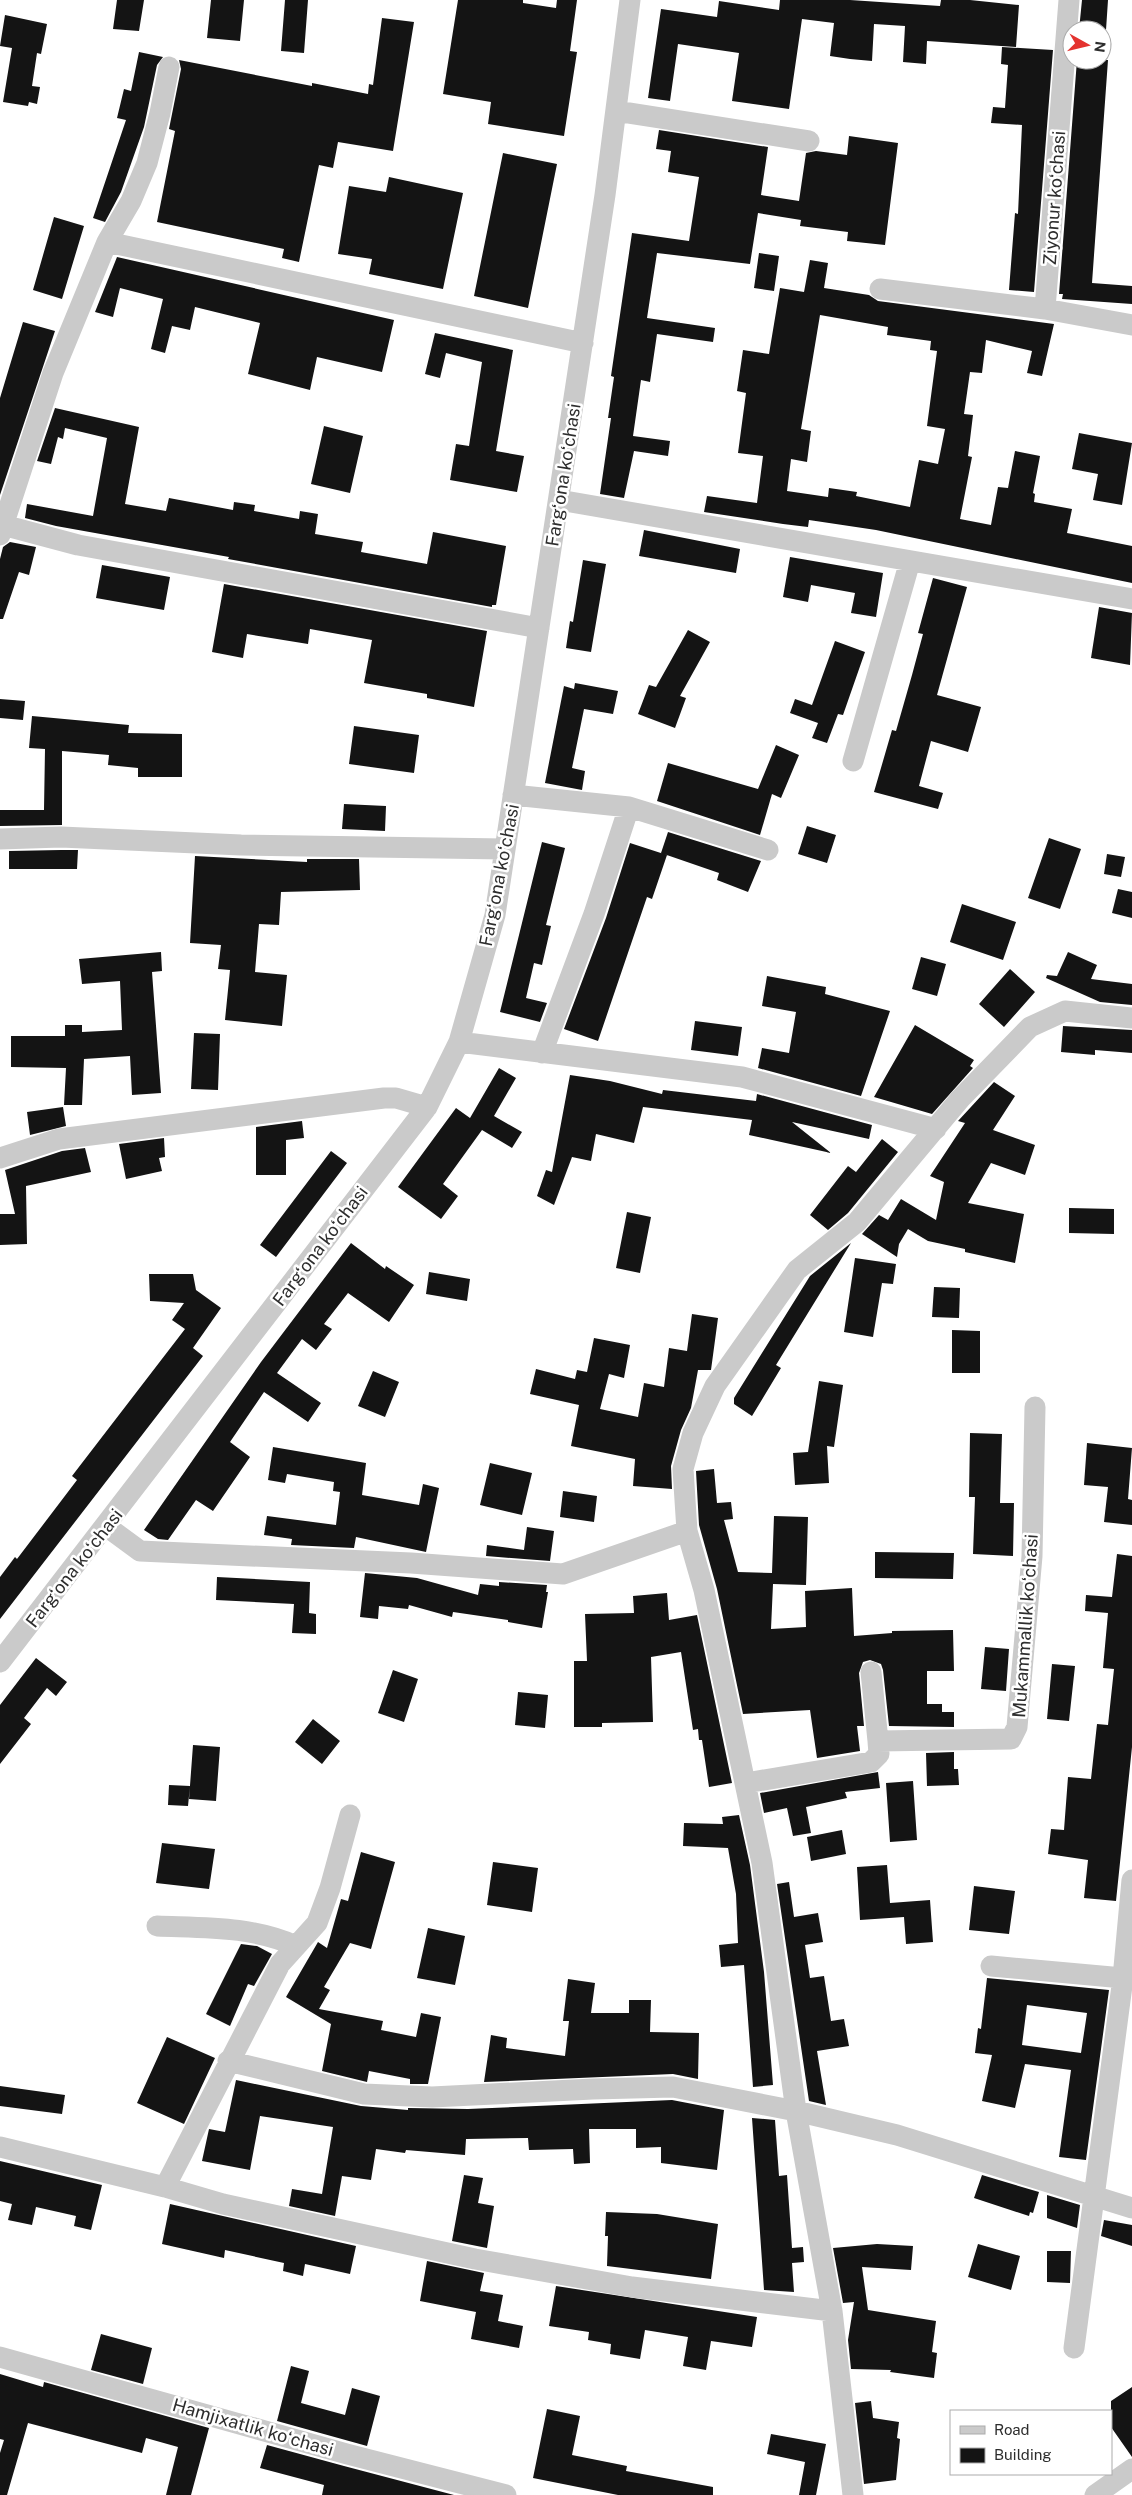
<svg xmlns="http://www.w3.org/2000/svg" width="1132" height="2495" viewBox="0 0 1132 2495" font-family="'Public Sans',sans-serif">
	<rect width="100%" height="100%" fill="#fff"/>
	<path fill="#141414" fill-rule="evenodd" d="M117,0H144L139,31L113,29Z
		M211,0H244L240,41L207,38Z
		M285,0H308L304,53L281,51Z
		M458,0H523V3L556,8L557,0H577L570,51L577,52L564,136L488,124L491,102L443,94Z
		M780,0H850L940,6L941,0H970L1019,5L1016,47L927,41L926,64L903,62L905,26L874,24L872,61L850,59L830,56L834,23L802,19L789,109L732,101L739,53L678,44L670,101L648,98L661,9L717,17L719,1L779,10Z
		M1082,0H1108L1106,30H1079Z
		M5,15L47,24L41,54L37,53L32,86L40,87L37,104L29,102L28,106L3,102L12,48L0,46Z
		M382,18L414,22L393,151L338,142L333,168L319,165L299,262L282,258L284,249L157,222L175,131L169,129L181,69L179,60L312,86V83L368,94L369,84L373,85Z
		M1002,47L1053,50L1034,292L1009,290L1015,213L1018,214L1022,125L991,123L993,107L1005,108L1008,65L1001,64Z
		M139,52L163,57L157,65L144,127L121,192L105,222L93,218L126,120L117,118L124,89L131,91Z
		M1077,60H1108L1092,283L1132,286V304L1062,299L1063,294H1059Z
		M659,130L768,147L761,195L799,201L806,153L816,151L847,155L849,136L898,143L885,245L847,241L848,232L800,226L801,220L758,213L750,264L657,253L647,318L715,328L713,342L657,334L650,382L641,380L633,436L670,441L668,456L634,451L624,498L600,494L611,418H608L614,377L611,376L632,233L689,241L699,177L668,172L671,151L656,149Z
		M503,153L557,164L528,308L474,296Z
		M389,177L463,193L443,289L369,274L372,259L338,254L349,186L386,192Z
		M54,217L84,226L62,299L33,290Z
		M759,253L779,256L774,291L754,288Z
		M117,257L394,320L382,372L317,357L310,390L248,374L260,323L195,307L190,330L172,326L165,353L151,349L163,299L120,288L113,317L95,312Z
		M810,260L828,263L824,288L869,295L878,301L1054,324L1042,376L1027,373L1032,351L986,340L982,373L970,372L964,414L973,415L968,456L972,457L960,519L991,525L998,487L1008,488L1015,451L1040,456L1033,493L1035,494L1034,502L1072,509L1067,533L1132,546V583L876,530L809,520L808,527L783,524L704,512L707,496L757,503L763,456L738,453L746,393L737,391L743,350L769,354L780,288L804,292ZM820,315L888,327L887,335L931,341L930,350L937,351L927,426L945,429L938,464L919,460L910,507L856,496L857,492L829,488L828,497L787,491L791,459L807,462L811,431L801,429Z
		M23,322L55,331L0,495V398Z
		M435,333L513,350L496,451L524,456L517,492L450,480L456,444L469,446L482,362L446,353L440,378L425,374Z
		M55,408L139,427L125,504L166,511L169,498L233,510L234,502L255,505L254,511L299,519L300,511L318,514L315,534L363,542L361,552L427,564L433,532L506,546L496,605H492V607L228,559L229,557L56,526L25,518L27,504L93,516L107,438L65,428L63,439L58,437L51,464L37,461Z
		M324,426L363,436L350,493L311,484Z
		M1079,433L1132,443L1122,505L1093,500L1098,474L1072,469Z
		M644,530L740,549L736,573L639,556Z
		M10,542L36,547L29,575L19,572L3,619H0V559L3,547Z
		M790,557L883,573L876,617L851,613L855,593L811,585L808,602L783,597Z
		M583,560L606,564L591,652L566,648L570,621L573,622Z
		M102,565L170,577L164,610L96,598Z
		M933,578L967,587L937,695L981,707L968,752L931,741L919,786L943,793L938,809L874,792L892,730L896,731L912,675L923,634L918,633Z
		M224,584L487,631L474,707L427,698V694L364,683L372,640L310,629L308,644L247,634L243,658L212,652Z
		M1099,607L1132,613L1130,665L1091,658Z
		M688,630L710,642L680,696L686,698L675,728L638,714L649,685L656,687Z
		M835,641L865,652L843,715L838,714L827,743L812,738L818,723L790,713L795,699L812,705Z
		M575,683L618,691L613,714L584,709L572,768L585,771L582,790L545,783L564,686L574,689Z
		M0,699L25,701L23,720L0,718Z
		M32,716L129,725L128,733L182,734V777H138V768L108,765L109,755L62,751V825L0,826V810H44L45,749L29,748Z
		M354,726L419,735L414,773L349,764Z
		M776,745L799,755L781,798L772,794L760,835L657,801L668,763L758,789Z
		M344,804L386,806L385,831L342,829Z
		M807,826L836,835L827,863L798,854Z
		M668,832L761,861L748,892L717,880L719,873L661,853Z
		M1049,838L1081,849L1060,909L1028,898Z
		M542,842L565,848L546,925L551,926L542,965L534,963L526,998L547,1003L540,1022L500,1012Z
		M630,843L667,855L652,899L647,897L598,1041L564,1029L606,918Z
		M61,850H78L77,869H9V851Z
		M1107,854L1125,857L1121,877L1104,874Z
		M195,856L307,862V859H359L360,890L281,892L279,925L259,924L255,972L287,975L282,1026L225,1020L230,970L218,969L221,945L190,943Z
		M1118,889L1132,892V918L1112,913Z
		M962,904L1016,922L1003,960L950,942Z
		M161,952L162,971L152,972L161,1093L132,1095L130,1056L84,1059L82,1105H64L66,1068L11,1067V1036H65V1025H82V1032L122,1030L120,981L82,984L79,959Z
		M1068,952L1097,965L1091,979L1132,984V1005L1100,1002L1046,978L1047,975L1057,976Z
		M921,957L946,964L937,996L912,989Z
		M1010,969L1035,992L1004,1027L979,1004Z
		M767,976L826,987L825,994L890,1011L861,1096L758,1068L762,1048L789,1053L796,1012L762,1006Z
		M695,1021L742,1027L738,1056L691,1050Z
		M915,1025L974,1060L970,1066L973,1068L932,1114L874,1097Z
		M1063,1026L1132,1030V1053L1095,1050V1055L1061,1052Z
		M194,1033L220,1034L218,1090L191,1089Z
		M499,1068L516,1078L494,1116L522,1132L512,1148L482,1130L443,1184L458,1196L441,1219L398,1187L456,1108L470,1118Z
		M570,1075L610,1081L662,1094L663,1090L756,1101L757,1094L872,1125L869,1139L792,1122L831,1153L749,1135L752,1120L643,1107L634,1143L596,1134L591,1161L572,1157L554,1205L537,1196L546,1170L552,1172Z
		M994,1082L1015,1096L993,1130L1035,1145L1025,1175L991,1163L968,1203L1024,1214L1015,1263L965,1252V1249L928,1241L908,1229L899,1244L897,1257L862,1234L879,1215L888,1220L901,1199L936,1220L944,1182L930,1176L965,1123L958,1121Z
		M63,1107L66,1126L30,1135L27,1112Z
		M302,1121L304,1138L286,1140V1175H256V1127Z
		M164,1138L165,1157L159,1158L162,1171L126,1179L119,1144Z
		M882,1139L898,1152L848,1213L828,1230L810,1215L848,1166L856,1172Z
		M85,1148L91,1172L26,1186L27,1244L0,1245V1214H15L5,1170L62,1151Z
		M331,1151L347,1163L276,1257L260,1245Z
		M1069,1208L1114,1209V1234L1069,1233Z
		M627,1212L651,1217L640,1273L616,1268Z
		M351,1243L385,1269L386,1266L414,1285L389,1322L348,1293L324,1324L332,1329L316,1350L302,1339L277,1373L321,1403L308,1422L264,1392L230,1442L250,1457L213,1511L196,1500L168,1540L158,1539L144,1530L261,1362Z
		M851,1243L776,1365L781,1368L752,1416L734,1404V1398L810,1276Z
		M855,1258L896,1264L893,1284L882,1283L873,1337L844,1332Z
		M429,1272L470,1279L467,1301L426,1294Z
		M149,1274H193L196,1290L221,1308L193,1348L203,1356L0,1619V1577L15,1557L17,1559L77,1480L72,1476L185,1329L172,1320L184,1303L150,1301Z
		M934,1287L960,1288L959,1318L932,1317Z
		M692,1314L718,1318L711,1370H698L691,1408L681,1430L671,1466L672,1489L633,1486L635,1459L571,1446L579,1405L530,1394L536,1369L575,1379L577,1370L587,1372L594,1338L630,1345L624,1378L609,1374L600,1409L638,1417L644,1383L664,1387L669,1348L687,1351Z
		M952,1330L980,1331V1373H952Z
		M373,1371L399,1382L385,1417L358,1406Z
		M819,1381L843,1385L834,1447L827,1446L829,1483L795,1485L793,1453L808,1452Z
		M970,1433L1002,1434L1000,1503H1014L1013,1556L973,1554L975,1497H969Z
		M1087,1443L1132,1448L1128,1499L1132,1500V1525L1104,1522L1108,1487L1084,1485Z
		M273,1447L366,1463L362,1495L419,1505L423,1484L439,1488L426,1552L356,1537L354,1548L291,1545L292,1539L264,1535L267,1516L336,1525L340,1492L333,1491L334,1482L287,1474L285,1483L268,1480Z
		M490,1463L532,1473L522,1515L480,1505Z
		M714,1469L717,1503L731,1502L733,1519L724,1520L738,1572L772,1573L774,1516L808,1517L806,1585L773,1584L771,1629L806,1627L805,1591L852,1588L854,1636L892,1633V1631L953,1630L954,1671H927V1704H942V1712H954V1727L889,1726L883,1670L881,1664L870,1660L863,1662L859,1673L864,1726H857L860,1751L817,1758L810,1710L743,1714L717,1589L699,1525L696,1471Z
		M563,1491L597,1496L594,1522L560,1517Z
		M527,1527L554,1531L550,1561L486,1556L487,1545L524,1550Z
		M875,1552L954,1553L953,1579L875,1578Z
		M1117,1554L1132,1556V1747L1116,1901L1084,1898L1088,1860L1048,1854L1051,1829L1064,1830L1068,1777L1091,1779L1097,1724L1108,1725L1114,1669L1103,1668L1108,1613L1085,1611L1086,1595L1112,1597Z
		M365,1573L417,1578L478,1595L480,1584L499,1586V1582L547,1585L546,1592H548L542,1628L508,1622V1620L453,1612L452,1617L409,1605L408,1609L379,1606L378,1619L360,1617Z
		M217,1577L310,1582L309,1613L316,1614V1634L292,1633L294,1604L216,1600Z
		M667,1593L669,1620L697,1615L732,1783L709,1787L702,1740H699L698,1729L693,1730L681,1652L651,1657L653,1722L602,1723V1727H574V1661H587L585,1614L634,1613L633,1596Z
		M985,1647L1009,1649L1006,1691L981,1689Z
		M36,1658L67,1682L56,1696L47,1688L24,1718L31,1724L0,1764V1705Z
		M1052,1664L1075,1666L1069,1721L1047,1719Z
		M393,1670L418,1679L404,1722L378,1713Z
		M518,1692L548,1695L545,1728L515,1725Z
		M313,1719L340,1741L322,1764L295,1742Z
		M193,1745L220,1747L216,1801L189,1799Z
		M954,1752V1769H958L959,1785L927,1786L926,1753Z
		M878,1772L880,1788L845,1792L847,1798L806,1807L811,1833L793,1836L787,1808L764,1813L760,1793Z
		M913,1781L917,1840L890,1842L886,1783Z
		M169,1785L190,1786L188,1806L168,1805Z
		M739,1815L750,1865L764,1972L773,2085L753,2087L744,1965L721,1967L719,1945L738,1943L736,1894L728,1848L683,1846L684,1823L723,1824L722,1817Z
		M842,1830L846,1854L811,1861L807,1837Z
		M162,1843L215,1849L209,1889L156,1883Z
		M361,1852L395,1862L371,1949L350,1943L324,1987L330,1990L319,2009L383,2021L381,2030L416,2037L421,2013L441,2017L428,2084H410V2079L369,2071L367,2082L322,2071L331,2024L286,1997L318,1942L327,1948L341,1899L348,1901Z
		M493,1862L538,1868L532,1912L487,1905Z
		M887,1865L890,1903L930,1900L933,1942L906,1944L904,1917L860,1920L857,1867Z
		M789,1882L794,1917L818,1913L823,1942L805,1945L810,1978L824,1976L831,2021L844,2019L849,2046L817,2051L826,2105L809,2101L777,1884Z
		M974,1886L1015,1891L1009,1934L969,1930Z
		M428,1928L465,1936L455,1985L417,1978Z
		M241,1944L257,1946L272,1954L254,1986L248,1984L230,2026L206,2014Z
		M987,1978L1109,1990L1086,2160L1059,2157L1071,2070L1025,2064L1015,2108L982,2101L992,2055L975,2053L978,2028L981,2029ZM1027,2005L1087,2013L1081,2053L1022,2045Z
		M568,1979L595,1983L591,2013H629V2000H651L650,2032L699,2033L698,2079L673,2074L484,2082L491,2035L507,2038L506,2048L565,2056L569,2021H563Z
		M167,2037L215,2058L184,2124L137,2103Z
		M236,2080L361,2106L408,2110V2108L468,2109L672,2100L724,2110L717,2170L661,2163V2147L636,2148V2129H589L590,2163L574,2164L573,2149L529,2150L528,2138L466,2139L465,2155L406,2150L405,2153L376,2149L371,2180L342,2176L335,2216L289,2206L292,2189L322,2194L333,2127L260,2116L250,2170L202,2161L209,2129L225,2132Z
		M0,2086L65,2095L62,2114L0,2106Z
		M752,2118L775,2120L779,2176L787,2175L792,2248L803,2247L804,2262L792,2263L794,2292L764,2290Z
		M0,2161L102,2185L91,2230L74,2226L76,2216L36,2207L32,2225L8,2220L12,2204L0,2201Z
		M464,2175L483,2178L478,2203L494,2206L487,2248L452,2241Z
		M982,2175L1039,2192L1033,2213L1030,2212L1029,2216L974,2198Z
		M1047,2195L1080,2205L1077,2228L1047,2218Z
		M170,2204L356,2246L350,2274L305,2264L303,2276L283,2271L284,2263L225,2250L224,2258L162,2244Z
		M606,2212L657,2214L718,2224L711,2279L607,2266L608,2236H605Z
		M1104,2220L1132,2225V2246L1101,2236Z
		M877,2244L913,2246L911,2270L862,2267L868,2310L936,2321L932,2352L937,2353L934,2378L890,2372L891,2370L851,2369L848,2340L854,2302L843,2303L833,2248Z
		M978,2244L1020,2256L1011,2290L968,2277Z
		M1047,2251H1071L1070,2283L1047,2282Z
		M427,2261L484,2273L480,2291L503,2295L498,2321L523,2326L519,2348L471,2339L476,2312L420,2301Z
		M556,2286L757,2317L752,2347L711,2341L706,2370L683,2366L688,2337L645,2330L640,2359L610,2354L611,2344L588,2340L589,2332L549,2326Z
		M101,2334L152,2348L143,2384L91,2370Z
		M291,2366L309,2371L301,2403L345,2415L352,2388L380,2396L367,2446L277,2421Z
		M0,2374L43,2387L44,2382L209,2428L191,2495H166L178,2447L146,2438L142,2453L28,2423L7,2495H0V2453L4,2440L0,2439Z
		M1132,2387V2457L1111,2427V2401Z
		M871,2401L873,2418L899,2422L897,2438L900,2439L896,2480L864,2484L855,2403Z
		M547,2409L580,2416L572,2455L627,2466L626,2471L713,2487V2495H618L533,2478Z
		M771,2434L826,2444L816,2495H799L805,2462L767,2454Z
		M267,2445L344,2466L454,2495H322L324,2485L260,2468Z"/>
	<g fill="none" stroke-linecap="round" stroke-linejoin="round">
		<path stroke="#cacaca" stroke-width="21" d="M1069,0L1045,309L1132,325
			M616,111L809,141
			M107,242L583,343
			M880,289L1045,309
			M559,500L1132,599
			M3,525L78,545L539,628
			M0,535L53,373L107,242L131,201L147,163L160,113L169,67
			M853,761L910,561
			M513,795L629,807L768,850
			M0,839L61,837L241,845L505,849
			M459,1042L742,1077L936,1129
			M542,1053L594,914L629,807
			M0,1158L59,1139L384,1098H396L427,1107
			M106,1526L140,1551L411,1563L563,1574L687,1531
			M0,1662L427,1107L459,1042L495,915L605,195L630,0
			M871,1672L878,1741
			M746,1783L871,1762L879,1754L878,1741L1011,1739L1017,1727L1032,1556L1035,1407
			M157,1926C204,1928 252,1926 296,1946
			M991,1966L1123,1978
			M228,2061L364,2094L432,2097L593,2089L673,2087L796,2111L897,2135L1132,2208
			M0,2147L165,2187L223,2204L475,2259L632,2287L832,2311
			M165,2187L280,1964L317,1923L330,1888L350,1815
			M1074,2348L1123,1978L1132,1880
			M0,2357L347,2454L506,2495
			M853,2495L832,2311L796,2111L762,1863L704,1590L687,1531L683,1469L693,1433L715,1386L797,1270L857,1222L960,1099L1030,1027L1065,1011L1132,1018
			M1095,2495L1132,2469"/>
	</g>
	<g text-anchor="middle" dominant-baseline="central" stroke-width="5" stroke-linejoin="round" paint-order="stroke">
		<g font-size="18" fill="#2d2d2d" stroke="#fff">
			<text transform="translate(1054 198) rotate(-86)">Ziyonur koʻchasi</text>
			<text transform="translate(563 475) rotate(-81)">Fargʻona koʻchasi</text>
			<text transform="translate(499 875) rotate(-79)">Fargʻona koʻchasi</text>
			<text transform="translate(320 1246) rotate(-53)">Fargʻona koʻchasi</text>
			<text transform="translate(74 1568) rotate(-52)">Fargʻona koʻchasi</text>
			<text transform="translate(1025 1626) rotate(-86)">Mukammallik koʻchasi</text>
			<text transform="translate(253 2427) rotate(16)">Hamjixatlik koʻchasi</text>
		</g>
	</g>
	<rect x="950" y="2410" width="162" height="65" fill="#ffffff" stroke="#ababab"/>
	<rect x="960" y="2426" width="25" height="8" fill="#cacaca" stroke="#ababab"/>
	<text x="994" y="2435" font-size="15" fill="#2d2d2d">Road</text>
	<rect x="960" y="2448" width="25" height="15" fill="#141414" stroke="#ababab"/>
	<text x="994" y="2460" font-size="15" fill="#2d2d2d">Building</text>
	<g transform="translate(1087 45) rotate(98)"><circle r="24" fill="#ffffff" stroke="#ababab"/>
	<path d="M0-4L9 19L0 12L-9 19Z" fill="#e4332f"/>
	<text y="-8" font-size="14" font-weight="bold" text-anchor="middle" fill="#2d2d2d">N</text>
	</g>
</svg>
